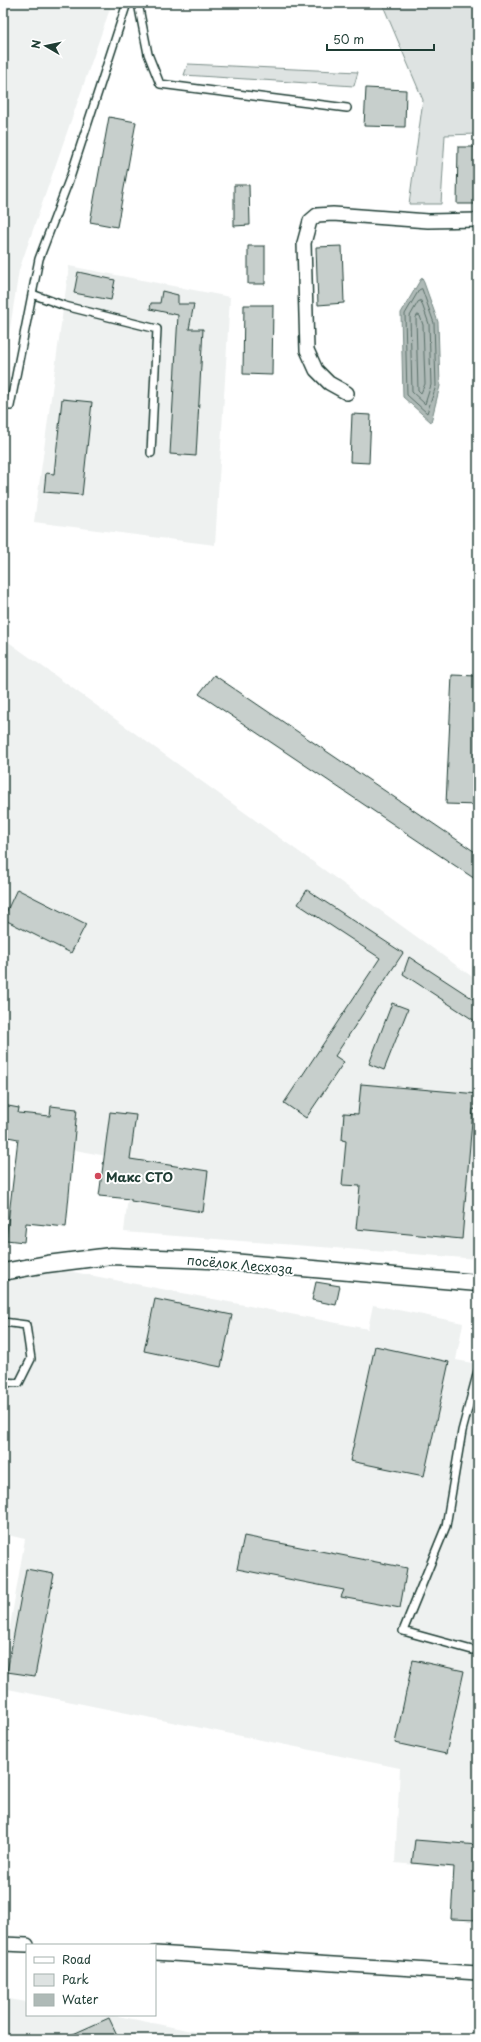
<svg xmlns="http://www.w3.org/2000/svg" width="481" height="2042" viewBox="0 0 481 2042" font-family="'Playpen Sans',sans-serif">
	<rect width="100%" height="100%" fill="#fff"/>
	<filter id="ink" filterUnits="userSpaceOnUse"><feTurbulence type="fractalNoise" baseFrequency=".025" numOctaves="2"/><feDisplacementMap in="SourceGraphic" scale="8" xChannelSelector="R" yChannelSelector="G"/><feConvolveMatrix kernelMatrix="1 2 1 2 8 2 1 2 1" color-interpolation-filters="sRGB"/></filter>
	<g filter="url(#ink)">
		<path fill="#eef1f0" d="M3,3H112L19,270L3,374Z
			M69,266L230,297L215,545L34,522Z
			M3,638L478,981V1259L124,1232L132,1161L3,1136Z
			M58,1269L368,1329L373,1305L463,1323L456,1360L478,1364V1871L395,1863L400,1768L3,1688V1667L25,1539L3,1534V1280Z
			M3,1998L27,2002V2015H113L231,2039H3Z"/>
		<path fill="#dee3e2" stroke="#7e908b" d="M382,3H478V134L445,135L441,204H409L423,100Z
			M188,64L358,72L354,86L184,75Z"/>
		<path fill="#afbab7" stroke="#758883" d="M422,277L438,322L440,386L431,422L403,397L401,313Z"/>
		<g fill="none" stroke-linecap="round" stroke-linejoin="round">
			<path stroke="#596f68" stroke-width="1" d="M422,289L434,323L436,386L427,413L407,395L405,314L419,290Z
				M421,301L429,324L431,385L425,404L412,392L410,316L418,302Z
				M418,315L420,316L423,325L425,384L421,393L418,390L416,318Z"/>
		</g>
		<path fill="#c7cfcc" stroke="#1f3d34" d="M366,88L406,90L405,127L364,126Z
			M109,117L136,122L117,227L90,222Z
			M458,147H478V204H457Z
			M234,185H249L250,225L234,226Z
			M248,246H265V284H248Z
			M342,246L344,303L318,305L316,247Z
			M78,272L115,280L111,300L74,293Z
			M162,291L178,295V304H194L189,329H203L196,456L170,454L178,315L150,309L151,303H160Z
			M244,305H273L272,375L243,374Z
			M62,399L92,402L82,495L44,492L46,473L54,474Z
			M352,414L371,415L369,463L350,462Z
			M214,675L478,854V881L199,694Z
			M452,675L478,676V805L446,804Z
			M17,889L86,924L71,953L3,919Z
			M307,890L403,953L335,1056L344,1062L306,1118L284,1103L380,958L298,904Z
			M409,957L478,1002V1023L403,974Z
			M392,1003L408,1009L384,1070L369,1064Z
			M361,1084L478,1094V1110L473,1109L462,1239L356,1229L360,1186L342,1185L346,1141L342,1140L344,1113L358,1114Z
			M3,1105L19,1108L18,1113L50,1116L51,1106L77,1109L66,1227L26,1223L24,1242L6,1240L18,1139L3,1136Z
			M110,1112L136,1115L130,1159L208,1171L203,1212L131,1201V1199L99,1196Z
			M316,1282L340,1286L336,1305L312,1300Z
			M155,1299L232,1315L221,1367L144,1351Z
			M375,1346L449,1362L424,1476L350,1461Z
			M244,1536L407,1568L400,1608L341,1597L344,1590L237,1569Z
			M26,1569L54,1574L35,1676L7,1672Z
			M413,1660L464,1671L446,1754L395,1743Z
			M415,1840L478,1845V1920L451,1919L454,1867L412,1863Z
			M109,2018L119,2039H62Z"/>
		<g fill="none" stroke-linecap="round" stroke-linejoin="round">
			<defs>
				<path id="service" d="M138,3L148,54L160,84L347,108
					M32,294L65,306L157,329L151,453
					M10,406L39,259L71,175L127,3
					M3,1322L26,1325L31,1359L19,1383L3,1382
					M472,1650L403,1631L446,1526L462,1431L478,1371"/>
				<path id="minor" d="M347,393L329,383L316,370L307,350L304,243L310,221L317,215L333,214L428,221L478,220
					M3,1944L27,1945
					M155,1953L478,1973"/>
				<path id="tertiary" d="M3,1272L47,1264L111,1256L209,1260L478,1283"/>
			</defs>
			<use href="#service" stroke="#1f3d34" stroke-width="10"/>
			<use href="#minor" stroke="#1f3d34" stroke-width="16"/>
			<use href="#tertiary" stroke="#1f3d34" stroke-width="19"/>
			<use href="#service" stroke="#fff" stroke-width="7"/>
			<use href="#minor" stroke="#fff" stroke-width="13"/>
			<use href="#tertiary" stroke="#fff" stroke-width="16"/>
		</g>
	</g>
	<circle fill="#d1495b" stroke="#fff" stroke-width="1.5" cx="98" cy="1176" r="4"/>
	<g text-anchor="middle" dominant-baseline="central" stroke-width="4" stroke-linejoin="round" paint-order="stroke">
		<g font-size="13" font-weight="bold" fill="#1f3d34" stroke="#fff" text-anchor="start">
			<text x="106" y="1176">Макс СТО</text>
		</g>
		<g font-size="13" fill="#1f3d34" stroke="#fff">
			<text transform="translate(240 1264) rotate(5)">посёлок Лесхоза</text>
		</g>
	</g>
	<rect width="481" height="2042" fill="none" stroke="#fff" stroke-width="16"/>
	<rect x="8" y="8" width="465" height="2026" fill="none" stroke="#1f3d34" stroke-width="1.5" filter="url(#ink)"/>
	<rect x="26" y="1944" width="130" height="72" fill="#ffffff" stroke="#a5b1ae"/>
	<rect x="34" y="1957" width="20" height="6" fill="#ffffff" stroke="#a5b1ae"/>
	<text x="62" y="1964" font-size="12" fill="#1f3d34">Road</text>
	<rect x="34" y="1974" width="20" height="12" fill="#dee3e2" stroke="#a5b1ae"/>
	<text x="62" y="1984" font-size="12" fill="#1f3d34">Park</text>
	<rect x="34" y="1994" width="20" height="12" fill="#afbab7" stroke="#a5b1ae"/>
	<text x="62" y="2004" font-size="12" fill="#1f3d34">Water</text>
	<g transform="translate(46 46) rotate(279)" stroke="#ffffff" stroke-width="3" paint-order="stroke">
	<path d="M0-3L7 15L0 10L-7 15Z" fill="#1f3d34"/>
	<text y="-6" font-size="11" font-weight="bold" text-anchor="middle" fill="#1f3d34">N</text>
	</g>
	<path d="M327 44v6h107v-6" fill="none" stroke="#1f3d34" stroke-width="2"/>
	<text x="333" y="44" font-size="12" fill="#1f3d34" stroke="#ffffff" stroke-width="3" paint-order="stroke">50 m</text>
</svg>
